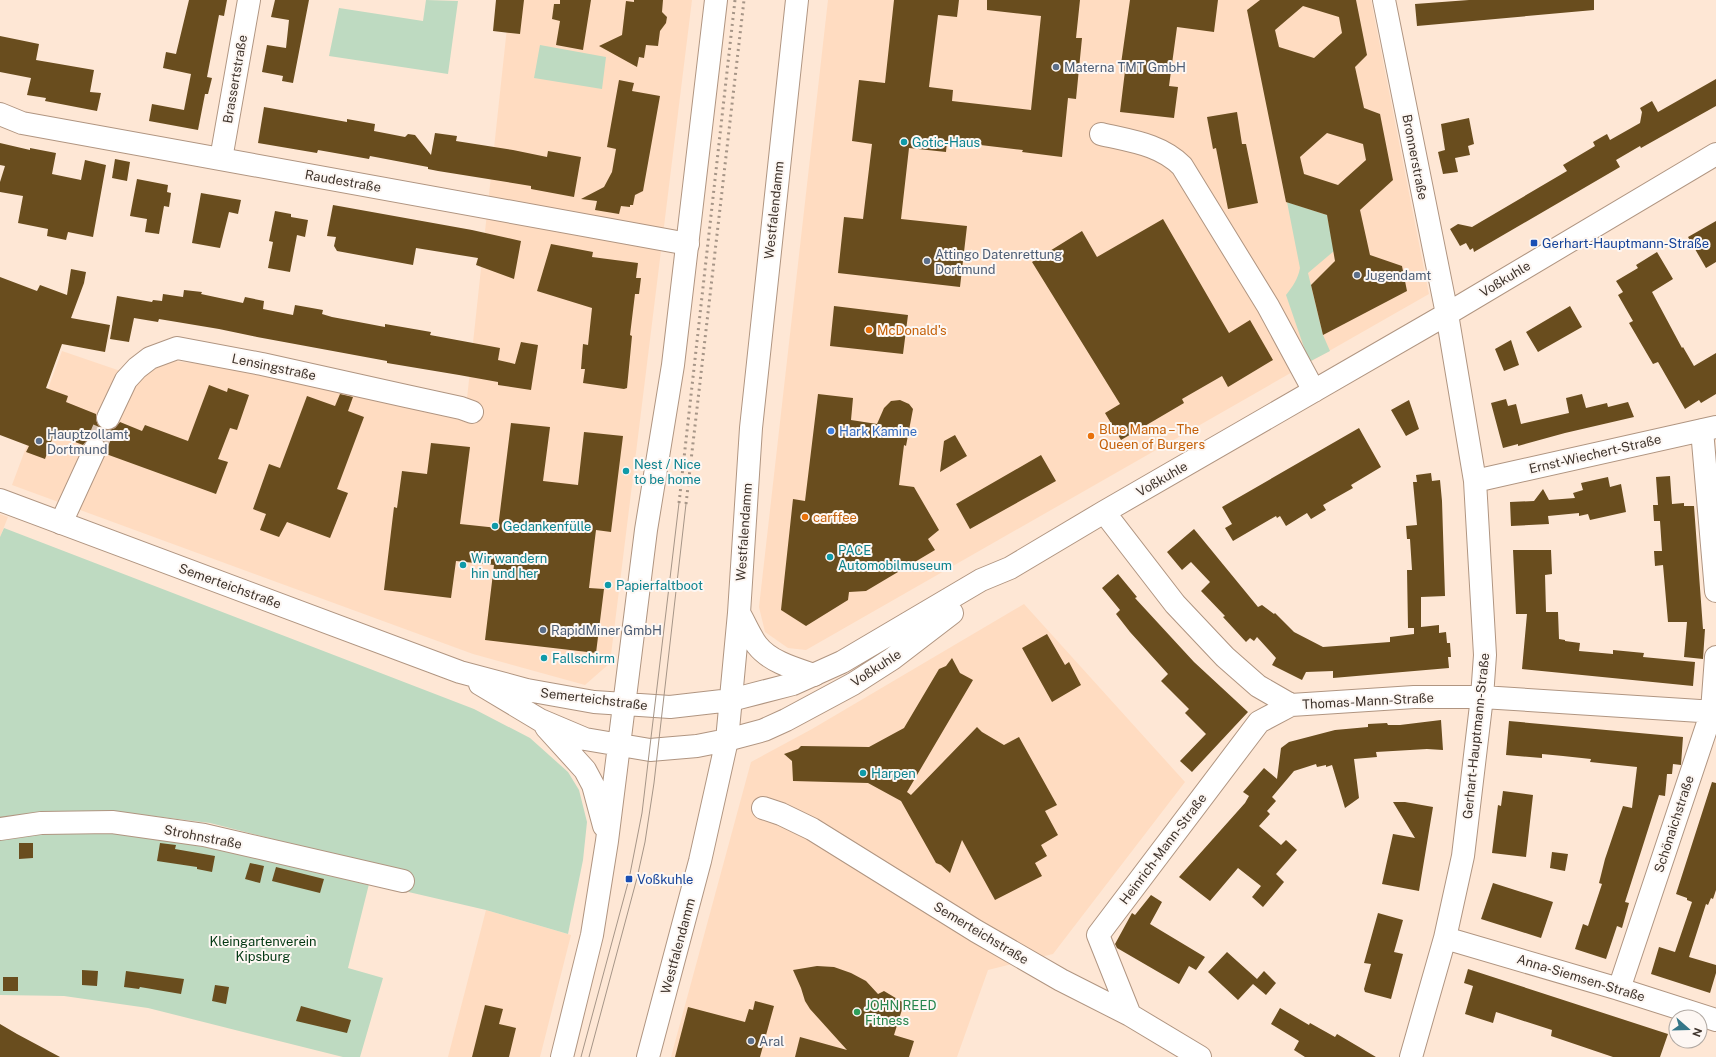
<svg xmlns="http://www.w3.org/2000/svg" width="1716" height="1057" viewBox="0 0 1716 1057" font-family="'Public Sans',sans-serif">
	<rect width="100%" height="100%" fill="#fee7d5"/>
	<path fill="#ffdcc1" d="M510,0H692L610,663L585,685L473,654L12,485L62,351L141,378L165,360L238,368L465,417Z
		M828,0H1371L1429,294L806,650L788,648L765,632L759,607Z
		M0,514L8,517L0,537Z
		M1024,604L1185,782L1053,954L988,970L957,1057H671L751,762L812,729Z
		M486,910L571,935L540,1057H448Z"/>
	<path fill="#bedac1" d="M426,0L458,1L448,74L329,56L339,8L423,21Z
		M540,45L606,57L602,89L534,78Z
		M1287,202L1327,215L1334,251L1308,273L1323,335L1330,351L1309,362L1286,295C1293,286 1298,279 1300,268Z
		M4,528L474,709L530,738L568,772L579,790L587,822L583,860L568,934L486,910L387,887L391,869L210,823L120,812L0,820V537Z
		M119,832L195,844L369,884L348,968L383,978L360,1057H343L148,1008L64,996L0,995V838L28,834Z"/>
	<path fill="#694d1e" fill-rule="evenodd" d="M189,0H227L224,16L219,15L207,77L212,78L208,94H205L198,130L149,121L152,104L184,110L191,74L163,68L166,52L176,54Z
		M275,0H309L293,83L282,81L283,76L262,72L267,45L286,48L289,20L271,17Z
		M496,0H524L520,34L493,31Z
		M560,0H591L583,50L556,45L560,21L552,19L554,4H560Z
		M634,0H663L662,12L667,17L666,23L660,31L658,46L646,45L644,58L639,57L637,67L599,46L622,35L626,1L634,2Z
		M894,0H959L957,17L938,15L929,87L953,90L952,101L1031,110L1041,16L987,10V0H1080L1076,38H1082L1076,99L1068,98L1062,157L1022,152L1023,150L947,141L946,152L909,148L901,219L967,226L960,287L838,273L844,217L863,219L872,144L852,141L859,80L885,83Z
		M1130,0H1218L1214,32L1177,27L1169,86L1178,87L1174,118L1120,112L1125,71H1120Z
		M1260,0H1356L1367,55L1355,67L1364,108L1380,114L1393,180L1360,210L1370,255L1402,266L1407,291L1323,335L1311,285L1335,261L1327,215L1286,202L1247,10ZM1303,6L1339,17L1342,33L1314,58L1279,47L1275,30ZM1327,133L1363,144L1366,160L1338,185L1304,174L1300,157Z
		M1469,0H1594V10L1417,26L1415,4Z
		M0,36L39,44L36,60L94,70L90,92L101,93L97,111L45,101L46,98L27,95L31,78L0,72Z
		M1716,79V106L1641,148L1640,146L1616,160L1620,167L1474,252L1473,248L1470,250L1466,243L1460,246L1450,229L1458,224L1472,227L1567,171L1563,165L1595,146L1593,142L1607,134L1610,140L1640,123L1642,112L1640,108L1652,101L1658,112Z
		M619,80L634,83L632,91L660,96L643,191L635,195L633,205H630V207L621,206L619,214L595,210L597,201L581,199L604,187L612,172L616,149L607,147Z
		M264,107L347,122V119L375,124L374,131L405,137L408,134L415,135L431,155L435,133L457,136L456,141L513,150L547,157L548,151L581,157L574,197L531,189V186L438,171L428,169V167L370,156L369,159L318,150L317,153L258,143Z
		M1237,112L1242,144H1246L1258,203L1228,209L1216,148L1213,149L1207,117Z
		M1469,118L1474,144L1468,146L1470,155L1455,158L1458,172L1443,174L1438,152L1445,150L1441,124Z
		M0,143L30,150V148L56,153L52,174L81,180L85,160L106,165L93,237L68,232L66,240L47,236L48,229L18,223L23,196L0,192V182L5,166L0,165Z
		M115,159L130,162L127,181L112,178Z
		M137,179L168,185L167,192L171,193L169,207L164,206L159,234L145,232L147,219L130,216Z
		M201,193L241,200L238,214L229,212L220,248L192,243Z
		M333,205L472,230L521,241L514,279L476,265L478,258L416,248L413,265L337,251L334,246L336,237L327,236Z
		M275,211L291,214V217L308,220L305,237L297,235L290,272L268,268L273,242L269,241Z
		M1163,219L1229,333L1250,320L1273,360L1228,387L1222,376L1182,399L1184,403L1121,440L1105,413L1120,404L1032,262L1082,231L1097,257Z
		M1716,221V262L1706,268L1688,237Z
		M551,244L593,252L592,257L638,263L636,278H641L639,294H635L630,335L632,336L627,388L624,389L583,383L585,369H581L583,344L588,345L592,308L537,291Z
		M1657,252L1673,279L1652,292L1682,348L1683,347L1694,366L1716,353V394L1701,403L1699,400L1685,409L1658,362L1653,364L1629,323L1633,321L1618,295L1623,292L1616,281L1638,268L1636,265Z
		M71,269L86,272L84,283L71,318L110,325L105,352L62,344L46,388L68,396L66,402L96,414V419L98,425L103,429L109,430L115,428L120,422L142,431L145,425L188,441L209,385L227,392L228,388L249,395L237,430L230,428L218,459L228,462L216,494L106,454L107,447L105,442L100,438L93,437L88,439L83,445L54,434L45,459L26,452L29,446L0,435V277L37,291L40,285L67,295Z
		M184,290L202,292L201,294L243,303L245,297L264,301L263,309L293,315L295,305L323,310L322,314L332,317L385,327V324L431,332L430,335L500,348L498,360L515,364L521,342L538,345L531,390L498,385V382L459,375L387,363V361L257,337L219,329L159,319L158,322L134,318L129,342L110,339L117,296L152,302L153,300L162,301L163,294L183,297Z
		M834,306L908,315L903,354L830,346Z
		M1570,306L1582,327L1538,352L1526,332Z
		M1511,340L1519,365L1504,371L1495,349Z
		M340,394L353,397L348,411L364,417L337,489L348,493L330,538L287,522L279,537L260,530L266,514L253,509L269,464L280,468L307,396L335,406Z
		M818,394L853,398L851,420L877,424L884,408L891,401L900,400L909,404L913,409L906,446L904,445L899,485L914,487L939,530L928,539L935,550L866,591L849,592L848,600L806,626L781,610L793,499L805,501Z
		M1582,394L1586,408L1607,403L1608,407L1628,402L1634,417L1565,433L1518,446V444L1503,448L1491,403L1506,399L1508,406L1516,404L1521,424L1569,413L1566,398Z
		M1409,400L1419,429L1406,436L1391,410Z
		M511,423L550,427L543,481L578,485L584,432L623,436L611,532L596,530L589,588L604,589L596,653L485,640L494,565L456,561L451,598L384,590L394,507L397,508L402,471L427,474L431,443L470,447L460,524L498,528Z
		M1359,428L1381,467L1351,485L1353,488L1323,505L1326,510L1311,519L1307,513L1286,526L1280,516L1277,518L1276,516L1233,541L1225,528L1232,524L1222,507Z
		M955,435L967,456L940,472L944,441Z
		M1041,455L1056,481L970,529L956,504Z
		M1431,473L1432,481L1440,480L1442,501L1445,596L1421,597V627L1439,625V633L1446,632L1447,643H1450L1451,657H1448L1449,668L1333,678V671L1306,672L1302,680L1272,665L1276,658L1257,637L1254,641L1250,638L1246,642L1223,617L1225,616L1201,591L1210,582L1191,562L1182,570L1167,552L1194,529L1258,607L1262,605L1274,614L1275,613L1294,632L1323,647L1390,642V637L1414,634V628H1408L1407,570H1412L1410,539H1407L1406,526L1417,525L1413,482H1417L1416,475Z
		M1670,476L1672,504L1684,503V506H1694L1703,629H1705L1703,659L1684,657L1687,622H1668L1663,565L1655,566L1654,551H1662L1660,521H1654L1653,505H1658L1656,477Z
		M1608,477L1610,487L1621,484L1626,512L1590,520L1588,514L1579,516V513L1548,516L1549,524L1511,526L1510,502L1534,501L1543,489L1549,500L1575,498L1573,493L1583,490L1581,483Z
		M1513,550H1551L1552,574L1545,575L1546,612H1558L1559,639L1565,640V641L1580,643L1579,651L1613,654V650L1644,653L1643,657L1695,662L1693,686L1522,669L1527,614H1516Z
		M1118,574L1137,597L1135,598L1194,662L1248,712L1192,772L1180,761L1206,734L1185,713L1189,709L1161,681L1168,674L1130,632L1116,614L1120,610L1102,588Z
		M1047,634L1065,665L1069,662L1081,685L1052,702L1022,648Z
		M952,658L960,673L973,680L907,792L911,795L977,727L982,732L1004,745L1019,737L1057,805L1045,811L1058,835L1041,845L1047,856L1035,863L1042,876L995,900L962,840L950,873L941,865L936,863L901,801L868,783L793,781L792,761L784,754L798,749L801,746L869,747L904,728L939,669L946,666Z
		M1441,720L1443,750L1427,749L1376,752L1377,757L1354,759L1359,798L1345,808L1332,765L1326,767V765L1317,767L1316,764L1294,771L1272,797L1276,801L1267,811L1270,814L1259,826L1281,845L1286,840L1297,850L1276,874L1284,882L1263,907L1252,897L1261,886L1238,868L1210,901L1179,877L1245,803L1249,796L1243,792L1264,768L1277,779L1281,748L1289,742L1335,730L1368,727V724L1387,723L1388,725H1400Z
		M1509,721L1683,737L1681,765L1673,764L1672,774H1667L1665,796L1659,795L1625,902L1629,903L1622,928L1617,926L1606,959L1575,949L1583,924L1588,926L1602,884L1599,883L1605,859L1623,806L1632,808L1637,767L1590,762L1591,759L1563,756L1542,754V758L1506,755Z
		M1712,782L1716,783V890L1713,899L1711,898L1708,905L1706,904L1689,957L1716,965V973L1710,993L1651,974L1659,947L1675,952L1692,902L1687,900V898L1676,894Z
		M1503,791L1533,795L1526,857L1492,853L1498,805L1501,806Z
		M1393,802H1405L1433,807L1419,891L1382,884L1393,834L1415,838Z
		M19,843H33V858L19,859Z
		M160,843L176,845L175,849L215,856L212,872L197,869V867L157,861Z
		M1552,852L1568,854L1565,871L1550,868Z
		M250,863L264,866L260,883L245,879Z
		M276,867L324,879L320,893L272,881Z
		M1493,883L1553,902L1541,938L1481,919Z
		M1151,895L1162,902L1150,924L1205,957L1196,970L1189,966L1179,984L1117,948L1115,944L1132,913L1135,915Z
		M1378,913L1403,920L1394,952L1403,954L1391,999L1365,992L1364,989L1371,964L1364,963Z
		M1227,952L1257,979L1264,971L1276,983L1266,995L1253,984L1238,1000L1208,972Z
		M817,966L834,967L851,973L866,981L878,994L884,991L904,1003L894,1035L914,1041L909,1057H795L800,1037L847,1050L810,1009L805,1001L801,988L793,970Z
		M1468,969L1668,1034L1660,1057H1613L1551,1036L1552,1030L1496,1012L1493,1023L1465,1014L1473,986L1464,983Z
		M82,970L98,971L97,986L82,985Z
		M126,971L184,979L181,994L140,987L139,989L124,987Z
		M3,977H18V991H3Z
		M215,985L229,987L226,1004L212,1001Z
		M755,1001L774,1006L760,1057H675L688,1007L745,1022L749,1009L753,1010Z
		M485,1005L503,1009L499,1024L516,1028L509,1057H472Z
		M301,1006L351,1020L347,1033L296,1021Z
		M1280,1008L1309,1025L1310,1023L1335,1037L1337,1034L1376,1057H1305L1294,1050L1299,1041L1271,1024Z
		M0,1024L17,1034L60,1057H0Z"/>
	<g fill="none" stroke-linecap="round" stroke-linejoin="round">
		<path stroke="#d8c3b3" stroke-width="22" stroke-dasharray="22 11" stroke-linecap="butt" d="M95,449L108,418"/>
		<defs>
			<path id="minor" d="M1384,0L1447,314L1475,481L1485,655L1482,697L1463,856L1445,938L1411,1057
				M0,114L22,123L688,244
				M1101,134C1130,141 1160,144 1182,166L1268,306L1314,391
				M221,159L249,0
				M108,418L126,380L137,368L150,358L177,348L262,364L406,396L461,408L472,412
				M1702,430L1716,591
				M1475,481L1716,427
				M1104,512L1175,604L1225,657L1258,686L1291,705L1414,697H1482L1716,712
				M61,523L95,449
				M731,700L793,684L842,662L981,580L1010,568L1104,512L1447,314L1716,154
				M727,740L764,730L786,720L853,684L892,659L952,613
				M763,808L781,814L812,829L976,931L1061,980L1130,1015L1200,1057
				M0,829L41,823L112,822L204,835L403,881
				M1445,938L1619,989L1716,1020
				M1619,989L1712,711L1716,657
				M1130,1015L1098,935L1259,722L1291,705"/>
			<path id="major" d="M0,500L460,672L527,690L594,702L670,707L731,700
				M739,613C745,623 750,636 757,645C770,662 796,669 814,675
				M480,684L540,720L585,739L650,750L697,746L727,740
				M546,727L585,770L593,785L604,826
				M562,1057L592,935L607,841L646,530L673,365L716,0
				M648,1057L700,861L727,740L739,613L751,428L797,0"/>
		</defs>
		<use href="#minor" stroke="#b09581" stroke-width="24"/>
		<use href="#major" stroke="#b09581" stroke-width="24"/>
		<use href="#minor" stroke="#fff" stroke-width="22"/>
		<use href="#major" stroke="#fff" stroke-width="22"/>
		<path stroke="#a69587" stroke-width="1" d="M581,1057L629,879L642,813L679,503
			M589,1057L637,878L645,842L654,783L686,504"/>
		<path stroke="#a69587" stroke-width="3" stroke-dasharray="2 4" stroke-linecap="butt" d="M679,503L735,0
			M686,504L744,0"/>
	</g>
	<g fill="#5c6f8a" stroke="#fdf7f3" stroke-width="1.5">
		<circle cx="1056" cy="67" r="4"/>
		<circle cx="927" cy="261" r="4"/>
		<circle cx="1357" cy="275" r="4"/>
		<circle cx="39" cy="441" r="4"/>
		<circle cx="543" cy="630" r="4"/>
		<circle cx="751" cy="1041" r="4"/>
	</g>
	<g fill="#0f9aa8" stroke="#fdf7f3" stroke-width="1.5">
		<circle cx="904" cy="142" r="4"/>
		<circle cx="626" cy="471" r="4"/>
		<circle cx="495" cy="526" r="4"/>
		<circle cx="830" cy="557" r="4"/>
		<circle cx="463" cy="565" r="4"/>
		<circle cx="608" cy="585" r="4"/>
		<circle cx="544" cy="658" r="4"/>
		<circle cx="863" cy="773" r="4"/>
	</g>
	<g fill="#1a4fb4" stroke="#fdf7f3" stroke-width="1.5">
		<rect x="1530" y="239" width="8" height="8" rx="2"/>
		<rect x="625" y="875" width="8" height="8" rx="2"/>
	</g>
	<g fill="#e8710a" stroke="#fdf7f3" stroke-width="1.5">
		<circle cx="869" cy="330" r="4"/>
		<circle cx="1091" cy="436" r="4"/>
		<circle cx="805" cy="517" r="4"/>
	</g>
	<circle fill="#3f7fe0" stroke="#fdf7f3" stroke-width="1.5" cx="831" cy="431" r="4"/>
	<circle fill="#2e9e5b" stroke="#fdf7f3" stroke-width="1.5" cx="857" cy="1012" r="4"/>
	<g text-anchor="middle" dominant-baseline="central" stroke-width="4" stroke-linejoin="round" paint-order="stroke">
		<g font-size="13" fill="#4e5e75" stroke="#fdf7f3" text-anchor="start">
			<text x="1064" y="67">Materna TMT GmbH</text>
			<text x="935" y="254">Attingo Datenrettung<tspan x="935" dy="15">Dortmund</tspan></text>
			<text x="1365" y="275">Jugendamt</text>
			<text x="47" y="434">Hauptzollamt<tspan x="47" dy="15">Dortmund</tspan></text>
			<text x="551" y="630">RapidMiner GmbH</text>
			<text x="759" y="1041">Aral</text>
		</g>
		<g font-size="13" fill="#3f342c" stroke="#fdf7f3">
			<text transform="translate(235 79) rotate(-80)">Brassertstraße</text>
			<text transform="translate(1415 157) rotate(79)">Bronnerstraße</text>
			<text transform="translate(343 181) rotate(10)">Raudestraße</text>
			<text transform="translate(774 210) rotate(-84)">Westfalendamm</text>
			<text transform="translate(1505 279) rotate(-31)">Voßkuhle</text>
			<text transform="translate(274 367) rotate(12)">Lensingstraße</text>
			<text transform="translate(1595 454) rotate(-13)">Ernst-Wiechert-Straße</text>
			<text transform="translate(1162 479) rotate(-30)">Voßkuhle</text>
			<text transform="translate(744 532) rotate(-86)">Westfalendamm</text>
			<text transform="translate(230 586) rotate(20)">Semerteichstraße</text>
			<text transform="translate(876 668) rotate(-33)">Voßkuhle</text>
			<text transform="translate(594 699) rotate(7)">Semerteichstraße</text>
			<text transform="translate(1368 701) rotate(-3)">Thomas-Mann-Straße</text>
			<text transform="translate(1476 736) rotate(-84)">Gerhart-Hauptmann-Straße</text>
			<text transform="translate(1674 824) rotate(-72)">Schönaichstraße</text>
			<text transform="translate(203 837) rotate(11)">Strohnstraße</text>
			<text transform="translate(1163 849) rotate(-53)">Heinrich-Mann-Straße</text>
			<text transform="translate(981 933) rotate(31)">Semerteichstraße</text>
			<text transform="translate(678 946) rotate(-75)">Westfalendamm</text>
			<text transform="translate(1581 978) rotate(17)">Anna-Siemsen-Straße</text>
		</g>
		<g font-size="13" fill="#0d838f" stroke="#fdf7f3" text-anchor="start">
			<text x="912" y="142">Gotic-Haus</text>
			<text x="634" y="464">Nest / Nice<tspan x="634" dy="15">to be home</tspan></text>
			<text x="503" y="526">Gedankenfülle</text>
			<text x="838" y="550">PACE<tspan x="838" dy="15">Automobilmuseum</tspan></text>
			<text x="471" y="558">Wir wandern<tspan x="471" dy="15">hin und her</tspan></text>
			<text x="616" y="585">Papierfaltboot</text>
			<text x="552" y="658">Fallschirm</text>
			<text x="871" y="773">Harpen</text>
		</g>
		<g font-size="13" fill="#164399" stroke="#fdf7f3" text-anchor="start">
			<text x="1542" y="243">Gerhart-Hauptmann-Straße</text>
			<text x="637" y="879">Voßkuhle</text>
		</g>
		<g font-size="13" fill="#c56008" stroke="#fdf7f3" text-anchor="start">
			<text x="877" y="330">McDonald's</text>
			<text x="1099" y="429">Blue Mama – The<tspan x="1099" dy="15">Queen of Burgers</tspan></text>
			<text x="813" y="517">carffee</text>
		</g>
		<g font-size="13" fill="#366cbe" stroke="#fdf7f3" text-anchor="start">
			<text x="839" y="431">Hark Kamine</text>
		</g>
		<g font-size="13" fill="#033813" stroke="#fdf7f3">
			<text x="263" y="941">Kleingartenverein<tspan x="263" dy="15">Kipsburg</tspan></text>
		</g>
		<g font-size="13" fill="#27864d" stroke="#fdf7f3" text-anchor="start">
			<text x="865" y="1005">JOHN REED<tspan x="865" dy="15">Fitness</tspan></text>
		</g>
	</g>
	<g transform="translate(1688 1029) rotate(110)"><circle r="19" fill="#fdf7f3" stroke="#b1a9a3"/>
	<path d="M0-3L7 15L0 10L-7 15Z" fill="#347688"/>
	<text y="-6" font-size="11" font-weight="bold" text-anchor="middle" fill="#3f342c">N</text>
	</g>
</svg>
